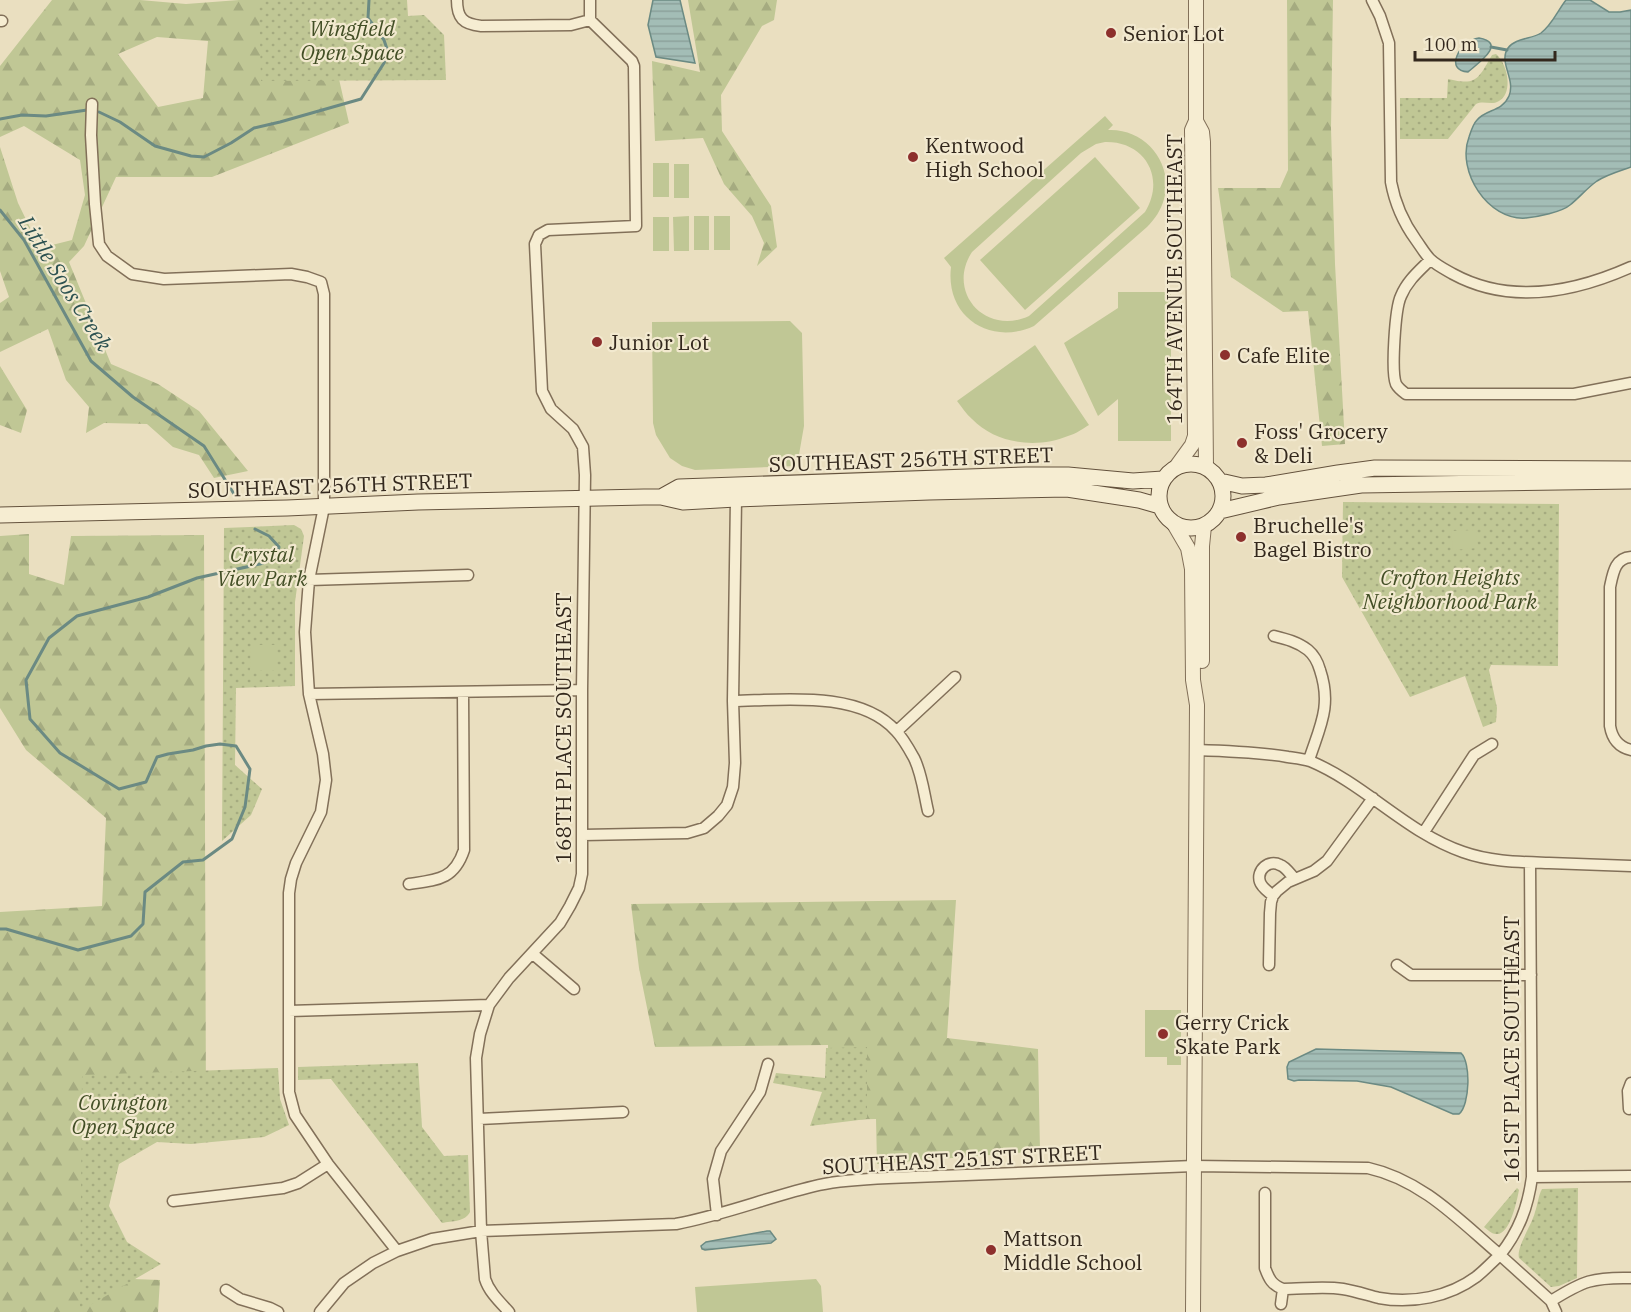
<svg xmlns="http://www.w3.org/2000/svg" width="1631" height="1312" viewBox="0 0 1631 1312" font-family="'IBM Plex Serif',serif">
	<defs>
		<pattern id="forest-firs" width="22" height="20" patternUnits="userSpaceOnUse" patternTransform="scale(1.5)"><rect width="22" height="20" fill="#c0c795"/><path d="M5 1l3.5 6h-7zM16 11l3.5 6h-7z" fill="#a5ab80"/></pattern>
		<pattern id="park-dots" width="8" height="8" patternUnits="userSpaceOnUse" patternTransform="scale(1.5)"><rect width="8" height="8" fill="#c0c795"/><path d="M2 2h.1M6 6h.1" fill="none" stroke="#a5ab80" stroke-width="1.8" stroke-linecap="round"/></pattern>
		<pattern id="water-rules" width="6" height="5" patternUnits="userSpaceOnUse" patternTransform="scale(1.5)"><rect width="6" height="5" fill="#a3bdb6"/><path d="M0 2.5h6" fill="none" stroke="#8da29c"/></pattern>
	</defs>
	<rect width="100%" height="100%" fill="#eadfc0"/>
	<path fill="url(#forest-firs)" fill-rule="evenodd" d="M52,0H140L186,4L239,0H321L349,123L212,177H116L84,246L69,262L111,364L158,384L199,411L248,471L214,478L199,455L173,447L147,424L104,423L86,433L89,407L66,380L48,329L0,352V303L9,297L0,271V147L18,203L40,248L72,240L85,195L80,160L24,126L0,137V66ZM157,37L208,41L203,98L158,107L118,54Z
		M688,0H777L774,20L762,26L721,95L722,131L771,206L777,247L757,266L764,243L752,216L724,184L703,138L655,141L652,61L700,72Z
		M1287,0H1333L1331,128L1335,264L1345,444L1322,446L1308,311L1283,312L1231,277L1218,188H1280L1288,170Z
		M0,366L27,410L21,433L0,425Z
		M29,534V574L64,585L71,536L204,535L206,1117L111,1140L106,1278L160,1280L158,1312H0V912L102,906L106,818L26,750L0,708V536Z
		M956,900L947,1038L1038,1049L1040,1151L877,1164L876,1119L829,1120L828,1045L655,1047L639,968L631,904Z"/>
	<path fill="url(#park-dots)" d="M259,0H407L408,16L424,15L444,35L446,80L261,81Z
		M1496,54C1507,63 1514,92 1499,101C1491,106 1484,100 1476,104L1448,139H1400V98H1447L1448,79C1477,86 1478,79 1492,55Z
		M1343,502L1559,504L1558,666L1491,665L1489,670L1497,708L1496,722L1483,727L1465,676L1410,697L1342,577Z
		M294,525L301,529L304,536L295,602V686L236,688L235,765L262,789L251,815L222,841L224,528Z
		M867,1047V1119L810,1126L822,1092L773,1083L776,1073L825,1078L826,1048Z
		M418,1063L422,1127L444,1156L468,1155L470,1212C465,1222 452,1221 442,1223L331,1079L298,1080V1067Z
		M278,1068L280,1099L289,1125L264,1137L191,1144L157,1142L119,1164L109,1206L127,1242L161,1264L80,1311L82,1075Z
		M1517,1188L1519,1190C1517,1200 1510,1236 1496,1234C1491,1234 1487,1229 1484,1227Z
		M1578,1188L1577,1278L1559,1286L1551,1287L1519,1258C1516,1247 1532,1225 1535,1212C1538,1204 1538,1196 1542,1189Z"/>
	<path fill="#c0c795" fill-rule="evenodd" d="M1105,116L1113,125L1108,130C1145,128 1174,163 1164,199C1161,210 1155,219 1147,227L1034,326C990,346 945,317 951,267L944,258ZM1105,142C1145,141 1166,178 1145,212L1029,316C985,336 946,292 972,252L1081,153L1096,144Z
		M1095,157L1140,208L1025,310L980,260Z
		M653,163H669V197H653Z
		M674,164H689V198H674Z
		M689,216V251H674L673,217Z
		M694,216H709V250H694Z
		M714,216H730V250H714Z
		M653,217H669V251H653Z
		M1118,292H1171V441H1118V399L1098,416L1064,343L1118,308Z
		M790,321L802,333L804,426L797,466L695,470L682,466L670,458L656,435L653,423L652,322Z
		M1035,345L1089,425C1082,429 1076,434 1068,436C1037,449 996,444 972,419C966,414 962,407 957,401Z
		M1476,530L1478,548L1453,550L1451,531Z
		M251,645H276V670H250Z
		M1145,1010H1181V1065H1167V1057H1145Z
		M816,1279L821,1286L823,1312H697L695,1287Z"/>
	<path fill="url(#water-rules)" stroke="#6b8a83" stroke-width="1.5" d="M653,0H680L695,63L656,57L648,25Z
		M1566,0H1590L1609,12H1620L1631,10V167C1620,171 1608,174 1597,181C1587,188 1579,198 1570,205C1562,212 1537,217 1526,218C1488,221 1456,171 1469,137C1471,131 1473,124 1477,120C1486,109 1502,112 1509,96C1516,79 1498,62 1508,48C1515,38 1532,39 1541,33C1552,25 1558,10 1566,0Z
		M1479,38C1508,43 1477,64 1468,72C1444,71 1459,41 1479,38Z
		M1316,1049L1461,1053C1471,1062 1470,1105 1459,1114H1453L1391,1087L1357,1081L1299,1080L1294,1081L1288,1079L1287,1067L1289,1062Z
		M767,1231H770L776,1239L771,1243L705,1250L702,1249L701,1246L706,1242Z"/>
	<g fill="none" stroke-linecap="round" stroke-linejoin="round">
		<path stroke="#6b8a83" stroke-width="3" d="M1491,47L1507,50
			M99,112L120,122L155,146L191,156L204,157L231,143L254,128L280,122L361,99L384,63L388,52L384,40L368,18L369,0
			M0,119L22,115L46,116L87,110
			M0,210L24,240L91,361L133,397L204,446L234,494
			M0,929H6L78,950L131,936L143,924L145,892L183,862L203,860L232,839L245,807L250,769L236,746L220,744L206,746L193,750L168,754L157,757L146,782L119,789L60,753L30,719L26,680L49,638L77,616L148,597L197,578L260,564L276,558L279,547L269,536L255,529"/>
		<defs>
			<path id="minor" d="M457,0C457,18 463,24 481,26L571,25L590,20
				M1372,0L1380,16L1389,43L1391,182C1395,204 1403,222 1416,240C1421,247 1425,254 1430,259C1436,265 1446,270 1453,274C1510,305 1575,292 1631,267
				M0,21H2
				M92,104L91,135L95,204L99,244L107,256L132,274L164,279L291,274L307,277L321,282L324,294V507L309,580L305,632L309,694L323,754L326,780L321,812L296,863L291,879L289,893V1092L295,1115L328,1164L397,1251
				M1430,260C1419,271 1407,281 1401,296C1395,308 1391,372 1396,384C1398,388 1402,391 1406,394H1574L1631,383
				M1631,557C1615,558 1613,573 1610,587V726C1612,738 1618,747 1631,750
				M309,580L468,575
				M1274,636C1286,639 1298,642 1308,650C1314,655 1318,663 1320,670C1332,706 1320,726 1309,760
				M309,694L582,690
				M733,701C782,700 860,690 896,731C903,738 909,749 914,758C922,774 924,794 928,811
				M897,731L955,677
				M1197,750C1228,751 1258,752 1288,757C1295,758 1304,759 1310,761C1365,784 1407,833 1463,852C1491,862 1520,862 1549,863C1576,864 1604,865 1631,866
				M1424,832L1474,755L1492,744
				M583,835L687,833L704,828L718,816L727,805L733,787L735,763L733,701L736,499
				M1530,863L1532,1177C1528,1207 1519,1231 1500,1255L1551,1301L1556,1312
				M409,884C437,880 454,880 464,850L463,692
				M1273,896C1269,892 1262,888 1260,882C1256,870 1269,859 1280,865C1286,867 1290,874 1294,878
				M533,954L574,989
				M1269,965L1270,913L1271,902L1273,896L1277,891L1288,882L1314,871L1327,861L1373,798
				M1397,965L1411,975H1531
				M289,1011L489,1005
				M1629,1109L1628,1091L1631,1083
				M479,1119L623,1112
				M1532,1177L1631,1176
				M173,1201L283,1188L298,1183L328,1164
				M717,1215L713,1179L721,1151L760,1092L768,1064
				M226,1290L240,1299L270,1308L278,1312
				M1551,1301C1583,1281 1593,1277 1631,1278
				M1281,1304L1283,1289
				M320,1312L344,1283L373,1263L397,1251L432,1239L481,1231L676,1224C724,1215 771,1196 819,1185C842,1180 865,1179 888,1178L1194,1166L1368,1168C1422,1180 1459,1220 1500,1255C1492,1262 1485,1270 1476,1277C1449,1297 1412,1304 1379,1298C1367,1295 1355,1291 1343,1289C1323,1286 1303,1289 1283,1289C1272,1285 1269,1279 1265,1268V1193
				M509,1312C500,1302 489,1292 485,1279L481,1231L476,1058L480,1034L489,1005L509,978L560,923L570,906L579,888L582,874V690L585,475L583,447L573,429L551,409L542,391L535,244L539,235L548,230L636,226L634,66L632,61L590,20V0"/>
			<path id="tertiary" d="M1196,0V121L1202,132L1203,142L1206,467
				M1176,467L1192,445L1195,436L1192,130L1196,121
				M1174,524L1188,548L1192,569L1193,680L1197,705L1193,1312
				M1202,661V546L1204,526"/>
			<path id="secondary" d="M1159 496a32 32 0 1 1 64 0a32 32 0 1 1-64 0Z
				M1220,481L1242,486L1266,485L1338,473L1375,468L1631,469
				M661,497L679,487L1026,475H1068L1133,481L1163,479
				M1220,511L1279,497L1361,485L1631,481
				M0,515L287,508L418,502L644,497H661L683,502L736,499L929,492L1067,489L1139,500L1160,506"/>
		</defs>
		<use href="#minor" stroke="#827059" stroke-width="13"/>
		<use href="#tertiary" stroke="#827059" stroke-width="16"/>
		<use href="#secondary" stroke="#64523d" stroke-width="17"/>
		<use href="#minor" stroke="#f6edd2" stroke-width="10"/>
		<use href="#tertiary" stroke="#f6edd2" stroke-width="14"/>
		<use href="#secondary" stroke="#f6edd2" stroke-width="15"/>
	</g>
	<g fill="#8d302d" stroke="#f2e9cf" stroke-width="2">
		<circle cx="1111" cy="33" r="6"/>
		<circle cx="913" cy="157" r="6"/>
		<circle cx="597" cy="342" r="6"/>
		<circle cx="1225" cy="355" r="6"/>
		<circle cx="1242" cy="443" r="6"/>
		<circle cx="1241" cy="537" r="6"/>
		<circle cx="1163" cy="1034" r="6"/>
		<circle cx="991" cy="1250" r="6"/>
	</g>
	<g text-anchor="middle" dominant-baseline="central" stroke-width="4.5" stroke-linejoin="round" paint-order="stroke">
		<g font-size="21" font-style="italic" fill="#424e25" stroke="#f2e9cf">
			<text x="352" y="28">Wingfield<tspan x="352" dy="24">Open Space</tspan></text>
			<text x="262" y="554">Crystal<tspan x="262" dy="24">View Park</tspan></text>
			<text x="1450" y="577">Crofton Heights<tspan x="1450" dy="24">Neighborhood Park</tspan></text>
			<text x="123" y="1102">Covington<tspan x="123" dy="24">Open Space</tspan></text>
		</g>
		<g font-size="21" fill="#33281d" stroke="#f2e9cf" text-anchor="start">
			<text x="1123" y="33">Senior Lot</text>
			<text x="925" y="145">Kentwood<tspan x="925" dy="24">High School</tspan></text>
			<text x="609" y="342">Junior Lot</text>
			<text x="1237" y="355">Cafe Elite</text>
			<text x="1254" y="431">Foss' Grocery<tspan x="1254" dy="24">&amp; Deli</tspan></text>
			<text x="1253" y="525">Bruchelle's<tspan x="1253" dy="24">Bagel Bistro</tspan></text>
			<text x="1175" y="1022">Gerry Crick<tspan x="1175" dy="24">Skate Park</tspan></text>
			<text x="1003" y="1238">Mattson<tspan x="1003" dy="24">Middle School</tspan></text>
		</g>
		<g font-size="21" fill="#33281d" stroke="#f2e9cf">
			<text transform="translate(1174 279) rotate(-90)">164TH AVENUE SOUTHEAST</text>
			<text transform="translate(911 459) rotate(-2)">SOUTHEAST 256TH STREET</text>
			<text transform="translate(330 485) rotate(-2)">SOUTHEAST 256TH STREET</text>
			<text transform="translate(563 728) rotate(-90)">168TH PLACE SOUTHEAST</text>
			<text transform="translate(1511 1049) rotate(-90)">161ST PLACE SOUTHEAST</text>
			<text transform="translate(962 1159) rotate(-3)">SOUTHEAST 251ST STREET</text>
		</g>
		<g font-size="22" font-style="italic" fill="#2d5251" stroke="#f2e9cf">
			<text transform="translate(66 283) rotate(58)">Little Soos Creek</text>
		</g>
	</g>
	<path d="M1415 51v9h140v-9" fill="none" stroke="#33281d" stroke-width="3"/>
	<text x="1424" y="51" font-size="18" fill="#33281d" stroke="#f2e9cf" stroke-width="4.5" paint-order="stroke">100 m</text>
</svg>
